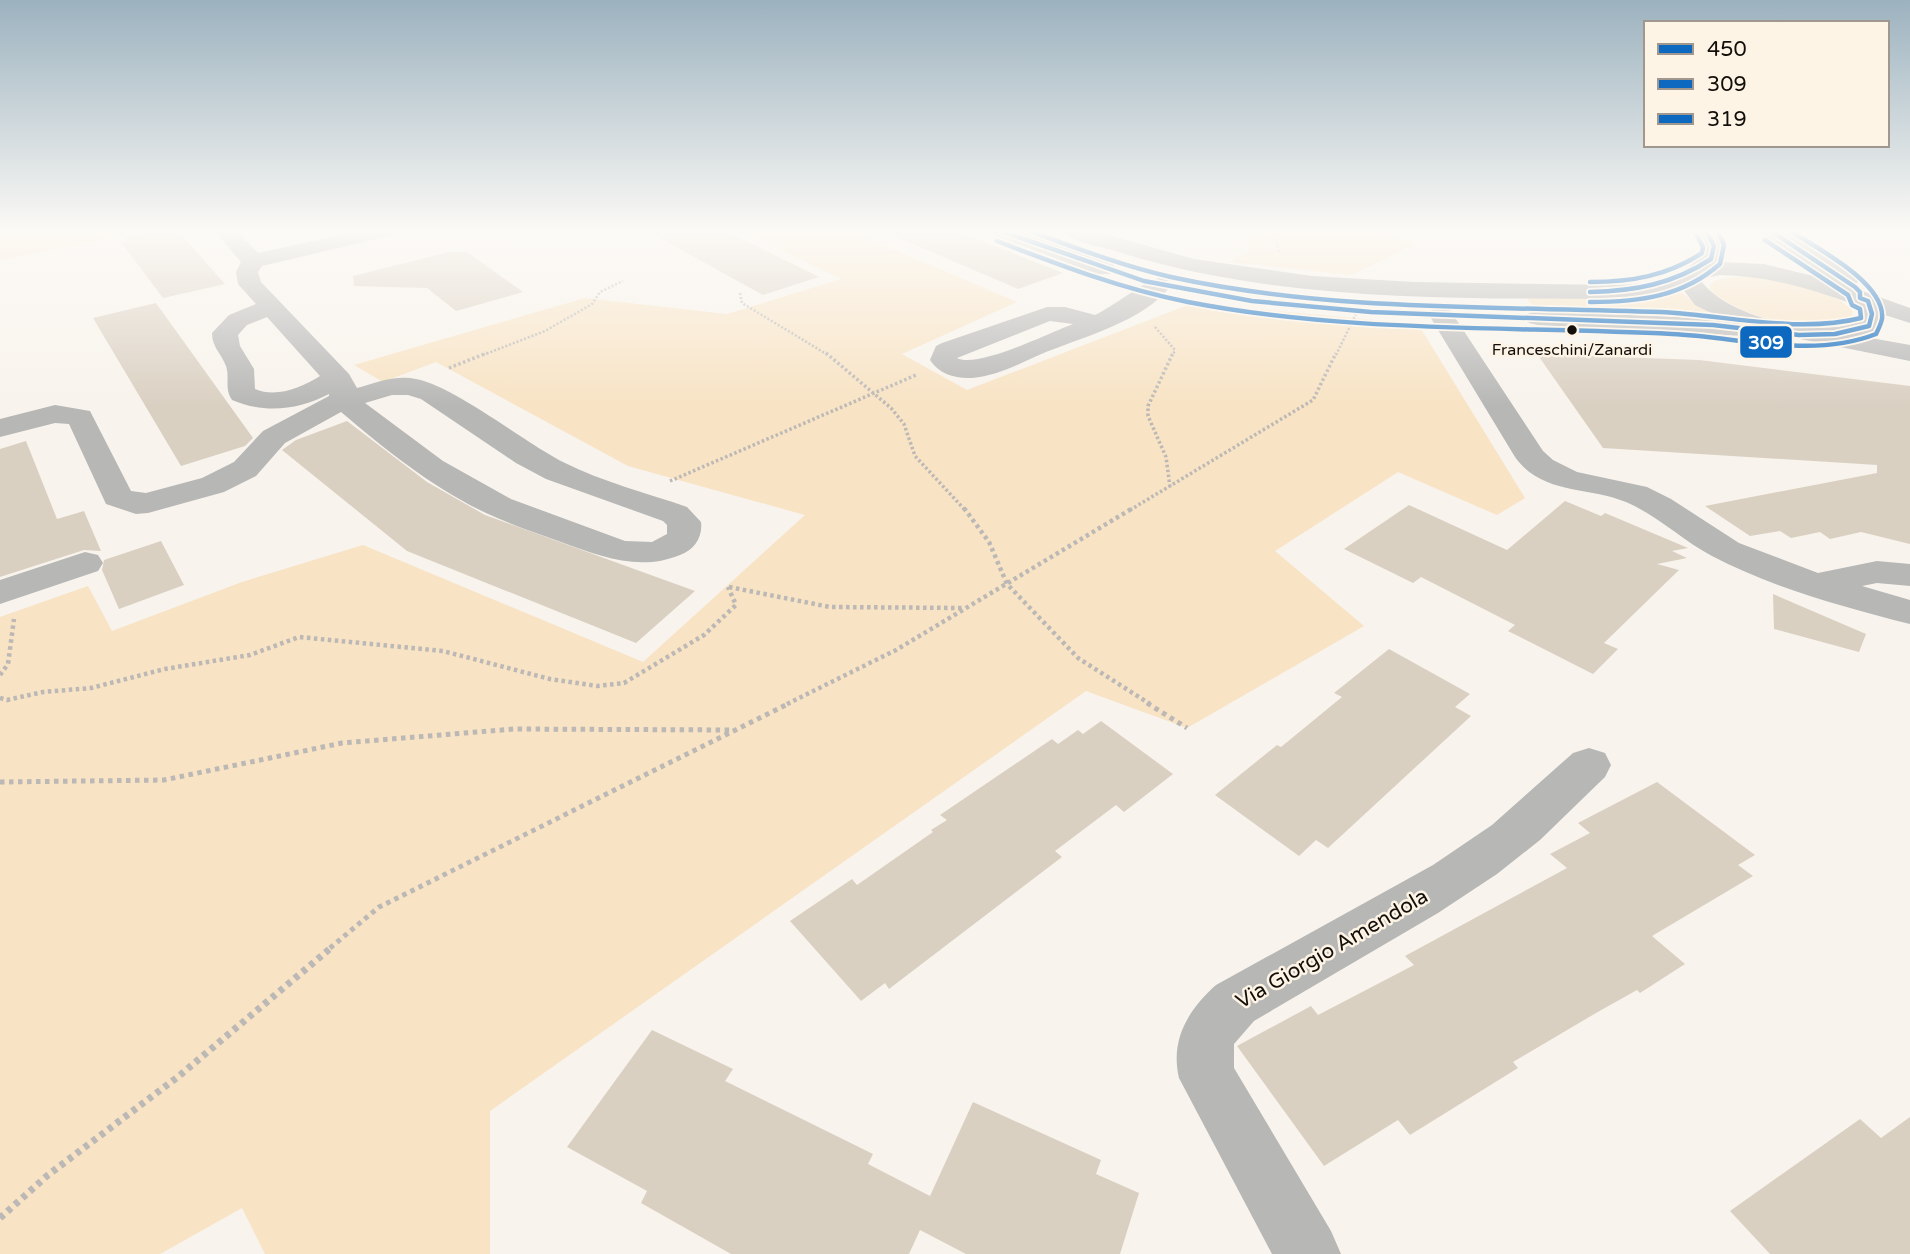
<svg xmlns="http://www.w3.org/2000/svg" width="1910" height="1254" viewBox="0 0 1910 1254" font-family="'Varela Round',sans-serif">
	<rect width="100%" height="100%" fill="#f8f3ec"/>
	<path fill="#f8e3c4" d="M0,231H149L0,260Z
		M742,231H851L1017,302L902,354L967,390L1193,303L1418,324L1525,498L1497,515L1398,472L1275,551L1364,626L1187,728L1086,691L490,1111V1254H265L242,1208L160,1254H0V617L88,586L112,631L242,582L363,545L643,662L805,515L628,466L436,362L383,382L354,365L585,298L727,314L841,279Z
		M1243,231H1375L1417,244L1351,275L1229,262L1249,251Z
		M1745,276C1776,278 1832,287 1853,311L1852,318C1810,338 1746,317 1711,292L1710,285L1716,280Z
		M1678,290L1712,315L1704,317L1554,311L1532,305L1526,298L1649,295Z"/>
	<path fill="#dad0c2" d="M157,231H178L225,284L163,298L121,242L127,241L125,237Z
		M647,231H726L819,277L763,295Z
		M883,231H957L1063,273L1018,289Z
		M449,252H467L523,292L456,311L427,288L354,286L353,276Z
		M156,303L253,438L245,446L181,466L93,318Z
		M1537,354L1699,360L1910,386V544L1861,532L1830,539L1820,532L1791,538L1780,531L1750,536L1705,506L1877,473V465L1603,448Z
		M347,421L427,482L485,515L695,591L636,643L407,551L282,450L296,440Z
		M26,441L57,519L84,511L101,551L84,550L0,577V449Z
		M1565,501L1601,516L1605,513L1688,548L1672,551L1687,558L1657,564L1679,570L1604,643L1618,649L1593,674L1508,631L1515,625L1421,577L1413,583L1344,549L1409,505L1507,550Z
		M161,541L184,585L119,609L102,570L104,560Z
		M1773,594L1866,634L1859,652L1774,629Z
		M1389,649L1470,694L1455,707L1471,716L1328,848L1316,840L1299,856L1215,795L1277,745L1281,747L1342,697L1334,693Z
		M1101,721L1173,774L1124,812L1116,805L1055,851L1062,857L889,989L885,983L861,1001L790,921L852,879L857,885L933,832L931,830L947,820L940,815L1052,739L1058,744L1078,730L1083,734Z
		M1657,782L1755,855L1738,865L1753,876L1652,936L1685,964L1640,993L1637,990L1596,1013L1513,1062L1518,1068L1410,1135L1398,1120L1324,1166L1237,1046L1311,1006L1318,1015L1414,965L1405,956L1567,868L1550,854L1590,833L1578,823Z
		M652,1030L733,1069L725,1081L873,1154L868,1164L930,1196L973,1102L1101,1160L1096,1174L1139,1193L1120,1254H966L920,1230L909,1254H731L641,1203L647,1191L567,1147Z
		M1910,1117V1254H1770L1730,1211L1860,1119L1881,1138Z"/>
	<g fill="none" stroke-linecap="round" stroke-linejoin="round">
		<path stroke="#bbb8b5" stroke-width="2.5" stroke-dasharray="2 2" stroke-linecap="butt" d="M1272,231L1280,253
			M740,293L742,303L828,355
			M1155,327L1175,350L1173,355
			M483,355L545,331L592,304L600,292L623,281
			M1336,355L1356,314"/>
		<path stroke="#bbb8b5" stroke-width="3.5" stroke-dasharray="2.5 2.5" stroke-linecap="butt" d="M826,353L891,408L904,424L915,456L965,510
			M449,368L487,353
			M670,481L916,375
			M1170,487L1166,457L1148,416V406L1173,353
			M1130,510L1313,400L1336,353"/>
		<path stroke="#bbb8b5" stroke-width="4.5" stroke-dasharray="3.5 3.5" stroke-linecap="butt" d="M964,508L989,542L1007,584L1078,658L1150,704
			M729,587L830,607L964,608
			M0,675L8,664L14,619
			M0,698L7,700L43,692L91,688L165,669L250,655L299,637L443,651L550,679L597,686L624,683L704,635L736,605L728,587
			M787,704L896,650L1133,508"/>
		<path stroke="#bbb8b5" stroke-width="5" stroke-dasharray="4.5 4.5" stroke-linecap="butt" d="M1147,703L1187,728
			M0,782L164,780L342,743L514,729L733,730
			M330,948L379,907L790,703"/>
		<path stroke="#bbb8b5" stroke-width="7" stroke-dasharray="5 5" stroke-linecap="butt" d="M0,1218L48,1175L179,1076L332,947"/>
		<path fill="#b7b7b6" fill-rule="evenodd" d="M215,231H237L258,253L359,231H396L393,235L262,266L258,272L261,282L349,374L357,388C374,383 392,376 410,378C449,381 524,443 565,463C603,482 647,493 687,507L701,522C703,537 694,550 680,555C639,572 600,556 561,542C536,533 510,524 486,513C433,488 386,450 341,412L285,443L256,476L224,492L148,513L136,514L106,504L69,424L55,423L0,437V419L55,405L90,411L131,491L146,493L202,478L234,462L263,431L329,396V394C298,410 265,414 232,400C224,388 230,378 226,366C221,353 212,347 212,333L229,315L256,304L238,284L236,272L241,262ZM267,317L320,376C301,388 276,398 255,389L254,369L240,346L238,335L247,325ZM392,395H408L421,399L516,463L546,479L663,521L667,525V534L652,542L625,541L511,499L443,461L365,403Z
			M990,231H1020L1113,264L1116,269L1113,274H1097L994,235Z
			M1063,231H1094L1194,259L1312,276L1414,282L1616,285C1646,284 1683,281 1701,254V244L1696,231H1716L1724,249L1719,262L1764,264L1830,280L1760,231H1785L1855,276L1859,281L1851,287L1910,308V323L1885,315L1878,331L1865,337L1910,345V361L1755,330L1744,336L1538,325L1529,323L1526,318L1529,313L1538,311L1723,319L1695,305L1682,288L1649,297L1616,299C1447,298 1274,302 1112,250C1098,246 1071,242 1063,231ZM1720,275C1769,276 1812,289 1858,306L1861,313L1858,322C1819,339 1723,316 1700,279Z
			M1159,278L1167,280L1171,285C1145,322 1078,338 1039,355C1017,365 996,376 972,378C956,379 939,374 930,360L936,346L942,343L1047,307H1065L1095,315C1114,306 1143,282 1159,278ZM1050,321L1073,324C1049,333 977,369 957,358Z
			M1441,308L1450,310L1543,451L1553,460L1577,472L1647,487L1671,499L1739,543L1818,573L1877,561L1910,564V586L1877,583L1862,586L1910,600V624C1844,607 1773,588 1712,556C1682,540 1658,516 1626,502C1588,486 1542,495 1515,457L1429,315L1432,310Z
			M85,552L98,555L103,563L98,571L0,604V580Z
			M1589,748L1605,753L1611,765L1605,777L1540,840L1497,874L1438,913L1254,1021L1234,1044V1068L1331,1231L1341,1254H1272L1179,1078C1170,1040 1188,1010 1216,985L1433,865L1492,825L1573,753Z"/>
		<defs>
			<path id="bus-1" d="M1001,231L1144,281L1252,301L1371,312L1713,325L1799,335L1835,334L1869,326L1872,314L1868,301L1860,298V292L1855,287L1771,231
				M1590,292C1635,291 1673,284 1711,259L1714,246L1706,231"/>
			<path id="bus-2" d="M997,241C1059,265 1122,289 1188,302C1347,333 1511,326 1672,334C1739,337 1812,359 1876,334C1878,330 1881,323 1882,319C1886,283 1815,247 1790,231
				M1590,302C1639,302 1682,297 1720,264L1724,245L1718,231"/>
			<path id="bus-3" d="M1030,231C1076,248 1123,266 1171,277C1332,312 1497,306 1661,312C1726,315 1797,334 1861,318L1860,309L1852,305L1848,295L1765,240
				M1590,282C1631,282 1667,276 1702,253L1703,247L1697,236"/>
		</defs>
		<use href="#bus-1" stroke="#fef4e6" stroke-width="8"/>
		<use href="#bus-2" stroke="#fef4e6" stroke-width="8"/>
		<use href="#bus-3" stroke="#fef4e6" stroke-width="8"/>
		<use href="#bus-1" stroke="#0c69bf" stroke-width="4.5"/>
		<use href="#bus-2" stroke="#0c69bf" stroke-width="4.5"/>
		<use href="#bus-3" stroke="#0c69bf" stroke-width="4.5"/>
	</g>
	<linearGradient id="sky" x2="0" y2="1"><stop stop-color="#9cb2bf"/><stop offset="0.57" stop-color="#fcfaf6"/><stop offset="1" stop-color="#fcfaf6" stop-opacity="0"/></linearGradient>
	<rect width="1910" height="406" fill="url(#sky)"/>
	<circle fill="#120f0a" stroke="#fef4e6" stroke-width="2.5" cx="1572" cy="330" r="6"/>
	<g text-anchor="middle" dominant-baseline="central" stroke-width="5" stroke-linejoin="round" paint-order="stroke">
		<g font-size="16" fill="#120f0a" stroke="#fef4e6">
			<text x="1572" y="350">Franceschini/Zanardi</text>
		</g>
		<g font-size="21" fill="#120f0a" stroke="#fef4e6">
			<text transform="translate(1332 949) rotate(-30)">Via Giorgio Amendola</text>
		</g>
	</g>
	<rect stroke="#fef4e6" stroke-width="2.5" x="1739" y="325" width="54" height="34" rx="7" fill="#0c69bf"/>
	<g font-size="19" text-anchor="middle" font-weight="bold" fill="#fff">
		<text x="1766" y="349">309</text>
	</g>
	<rect x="1644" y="21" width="245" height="126" fill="#fef4e6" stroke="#a0988e" stroke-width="2"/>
	<rect x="1658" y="44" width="35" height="10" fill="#0c69bf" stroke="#a0988e" stroke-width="2"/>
	<text x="1707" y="56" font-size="21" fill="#120f0a">450</text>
	<rect x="1658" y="79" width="35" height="10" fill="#0c69bf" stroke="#a0988e" stroke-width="2"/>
	<text x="1707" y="91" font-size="21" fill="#120f0a">309</text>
	<rect x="1658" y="114" width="35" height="10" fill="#0c69bf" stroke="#a0988e" stroke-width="2"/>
	<text x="1707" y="126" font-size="21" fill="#120f0a">319</text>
</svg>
